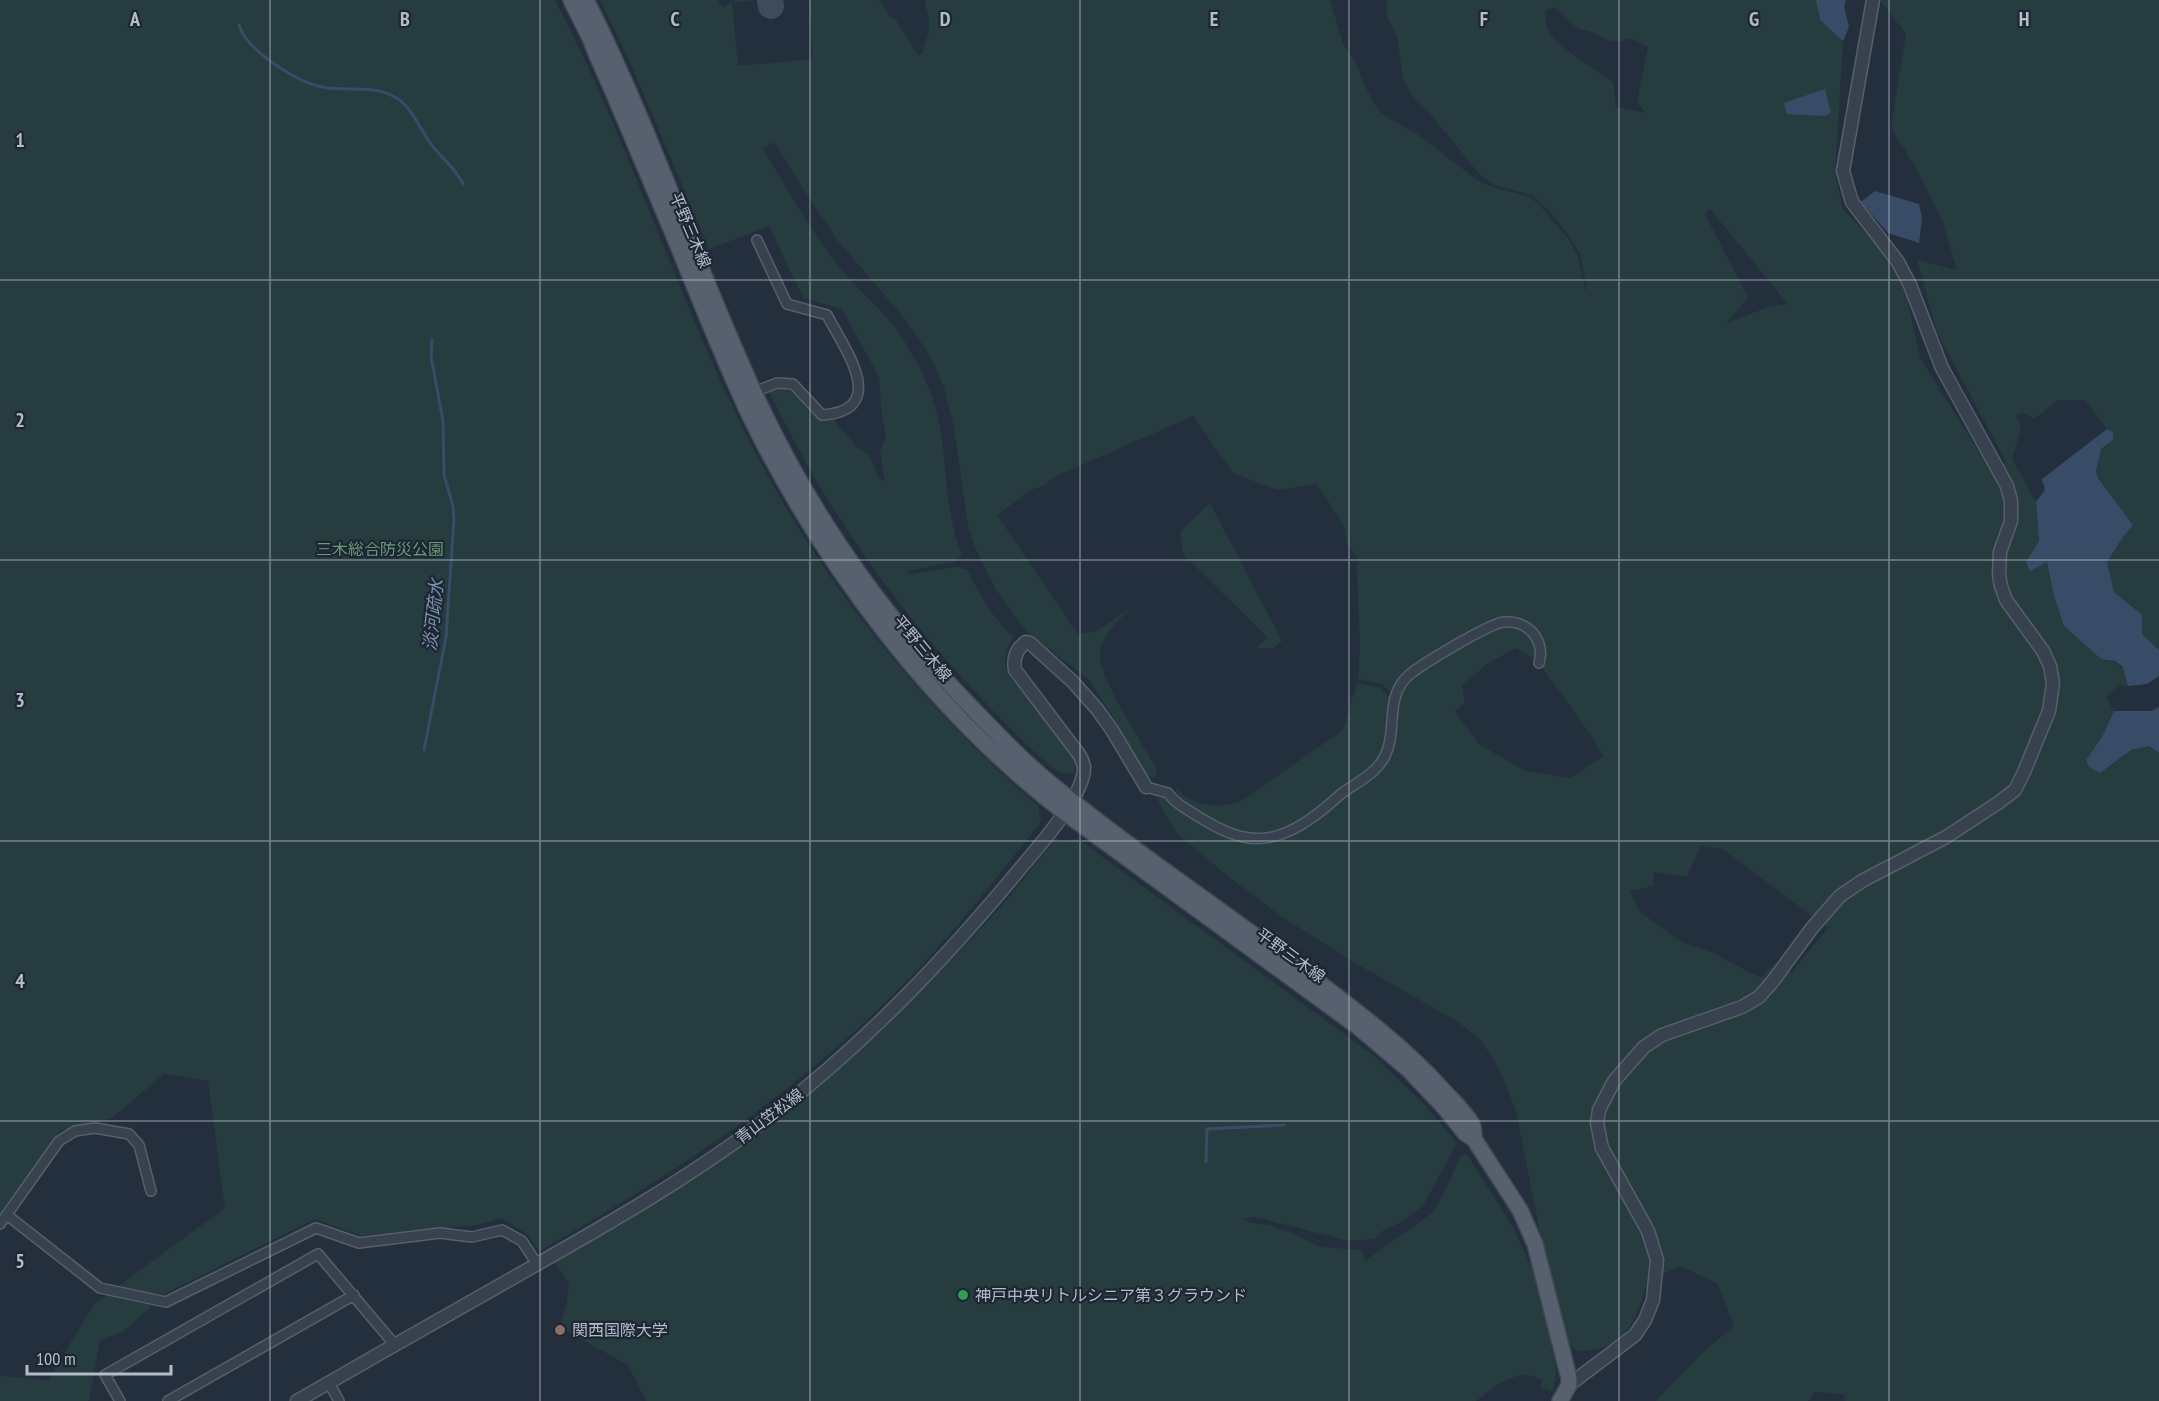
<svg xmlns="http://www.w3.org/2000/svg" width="2159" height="1401" viewBox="0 0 2159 1401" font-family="'PT Sans Narrow','Noto Sans JP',sans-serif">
	<rect width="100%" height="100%" fill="#242f3e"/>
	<path fill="#263c3f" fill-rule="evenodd" d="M0,0H555C626,134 671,280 737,416C809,567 913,698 1039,807L1040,823C1002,870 965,919 924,963C813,1082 679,1172 539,1251L527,1234L502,1218L477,1225L361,1236L315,1219L166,1293L123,1332L100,1340L89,1400L87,1401H0V1376L48,1380L94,1304L225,1208L208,1081L164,1074L112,1118L59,1131L0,1213Z
		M600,0H718L723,8L735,0H758L732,3L738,66L813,59L809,0H879L892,19L894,17L918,55L923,54C923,45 928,39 929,30C931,20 925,10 925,0H1330L1343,44L1355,61L1367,90L1379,111L1390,119L1417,134L1477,180L1493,187L1530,197L1540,206L1568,238L1578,256L1585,290L1587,289L1580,254L1570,237L1551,213L1532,195L1494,185L1480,175L1428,111L1413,97L1403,79L1397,36L1387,16V0H1816L1820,20L1843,41L1835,174L1843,209L1888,257L1907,297L1920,358L1991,471L2006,462L1937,332L1917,260L1957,270L1941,217L1915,166L1891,128L1906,34L1880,0H2159V650L2142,634L2141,615L2114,592L2107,562L2123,537L2133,525L2098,478L2096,471L2101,449L2114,439L2113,432L2107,429L2085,400H2058L2034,419L2022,412L2016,415L2021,428L2012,459L2036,502L2039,541L2026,562L2030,571L2047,562L2054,596L2101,659C2123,662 2122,666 2128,686L2119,685L2106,697L2114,711L2102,737L2086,760L2100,773L2131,750L2149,746L2159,753V1401H1845L1844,1394L1814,1392L1808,1401H1656L1701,1354L1734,1326L1717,1283L1680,1266L1648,1281C1637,1310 1635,1337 1601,1348C1593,1350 1585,1352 1577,1351L1570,1344L1562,1329L1541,1237L1516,1111L1500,1070L1480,1039L1458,1022L1352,961L1282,917L1230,878L1178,834L1171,824L1156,797L1165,798C1192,818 1228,846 1264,842L1347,795L1379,770L1400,692L1410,678L1466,643L1502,625L1519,626L1530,635L1536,648L1535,659L1515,648L1487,664L1462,686L1465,703L1455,711L1480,745L1526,771L1571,778L1603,756L1591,735L1540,665V640L1515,619L1426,659L1392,694L1382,684L1358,679L1360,648L1357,566L1359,559L1347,544L1344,526L1317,484L1277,490L1233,473L1193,416L1054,477L1045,485L1031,490L997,515L1078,634L1097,631L1132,607C1120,619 1102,634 1100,653C1097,675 1144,747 1157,769L1155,777L1147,776L1110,712L1088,679L1030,634L1021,625L995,588L975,548L968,526L954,427L944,387L936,369L927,351L905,319L838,241L809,198L774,142L763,149C787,188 809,228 837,264C854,286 876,304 893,325C908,344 920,367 929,389C951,442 940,502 962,555L954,562L907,571L909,574L957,567L968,570C979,595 993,618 1013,637C1005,651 1003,660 1008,675L1050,724L1073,757L1076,767L1074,774C1070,773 1064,774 1060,772C1050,769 1012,730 1003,721C907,624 827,514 769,391C801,377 802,424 833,419L858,448L870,456L879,478L885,481L880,452L886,437L882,415L879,377L842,309L803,298L769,226L709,249L634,71ZM1556,7L1577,28L1592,32L1607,40L1620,42L1629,38L1648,47L1637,102L1646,113L1616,107L1613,82C1598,71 1558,47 1550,33C1545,27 1545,18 1546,10ZM1710,209L1787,303V304L1771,306L1727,323L1748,297L1705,214ZM1701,845L1724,850L1828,928L1791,973L1777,962L1761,978L1711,952L1683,943L1640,912L1630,891L1653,886L1654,872L1687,877Z
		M1210,503L1282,641L1274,648H1257L1267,637L1183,554L1180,532Z
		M1357,683L1381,688L1391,698C1390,715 1391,738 1383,753C1374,770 1315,814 1297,823C1285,829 1267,837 1253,835C1225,832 1201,814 1179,799L1176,786C1188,807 1223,810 1243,800L1343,730Z
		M1056,838L1061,842L1078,839L1373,1055L1424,1104L1457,1143L1423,1206L1402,1222L1385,1229L1374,1239L1349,1241L1254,1217L1242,1219L1252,1223L1268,1225L1288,1231L1320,1247L1362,1250L1365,1261L1432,1213L1443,1195L1460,1157L1466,1153L1513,1227L1538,1282L1554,1349L1556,1371L1553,1391L1541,1388L1542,1380C1516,1366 1496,1386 1476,1401H646L628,1365L559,1327L566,1305L569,1284L554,1262C622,1223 691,1184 753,1136C843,1067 927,990 1002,905C1021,883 1038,860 1056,838Z"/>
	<path fill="#394c67" d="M1816,0H1846L1844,6L1849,27L1843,41L1820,20Z
		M1825,89L1831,113L1825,116L1787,114L1784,103Z
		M1875,191L1919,204L1922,218L1919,243L1888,233L1861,202Z
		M2107,429L2113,432L2114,439L2101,449L2096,471L2098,478L2133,525L2123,537L2107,562L2114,592L2142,615V634L2159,650V676L2147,684L2128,686L2122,666L2115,661L2101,659L2064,626L2054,596L2047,562L2030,571L2026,562L2039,541L2036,502L2045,490L2042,479Z
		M2159,707V753L2149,746L2131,750L2100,773L2089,767L2086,760L2102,737L2114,711H2152Z"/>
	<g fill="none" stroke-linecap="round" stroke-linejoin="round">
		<path stroke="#394c67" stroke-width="3" d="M239,25C246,50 297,82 322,87C347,92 371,84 395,97C413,107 421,133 434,148C444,160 456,169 463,184
			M424,750L446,637L454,520L453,506L444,475L443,421L431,356L432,340
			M1206,1162L1207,1129L1284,1125"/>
		<path stroke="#3f4a5a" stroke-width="26" d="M770,0L771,6"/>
		<defs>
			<path id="minor" d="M754,392L777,383L793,384L822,415C891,410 844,348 827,315L787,304L757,240
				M1146,787L1168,793L1173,799L1180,805C1228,836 1260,856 1313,817C1323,810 1332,802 1341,794C1357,782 1376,774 1385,756C1398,729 1384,697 1409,675C1422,664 1490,623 1504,622C1515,621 1526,625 1533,633C1540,642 1542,653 1539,663
				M7,1215L100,1288L166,1302L316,1228L359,1243L440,1233L472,1237L502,1230L522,1241L537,1264
				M0,1224L59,1141L75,1131L95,1128L129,1134L139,1145L151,1191
				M329,1383L339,1401
				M120,1401L105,1375L318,1254L395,1345
				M168,1401L354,1295"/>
			<path id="tertiary" d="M1569,1385L1635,1335L1645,1320L1653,1300L1657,1260L1648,1231L1602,1148L1597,1123L1599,1110L1614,1081L1644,1047L1662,1035L1742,1007L1759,997L1773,981L1812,928L1840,896L1862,881L1946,837L1998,803L2015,790L2024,772L2049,711L2053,683L2050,666L2043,651L2006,600L2001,586L1999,575L2000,552L2011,521V501L2007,486L1942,368L1910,285L1898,262L1852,202L1843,171L1873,0
				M297,1401C368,1360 440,1319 511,1279C601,1228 690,1178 772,1115C867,1042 948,956 1024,864C1041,844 1085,794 1084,767C1083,762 1081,757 1078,753L1015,670C1013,659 1016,649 1026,642L1030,643L1073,682L1097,709L1112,730L1146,787"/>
			<path id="primary" d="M571,0L591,40C598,60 608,79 616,99C635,143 653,187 672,231C697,292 721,354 749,414C821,562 932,711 1064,812L1357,1026L1409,1070L1444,1107L1465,1133L1474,1139L1520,1210L1535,1244L1569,1378V1385L1560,1401
				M586,0C652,130 697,271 759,403C813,518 887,622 976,712C1000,737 1024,762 1051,784C1091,817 1133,848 1175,878C1222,912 1268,945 1314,979C1359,1013 1405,1048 1443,1090C1453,1101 1465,1112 1472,1124C1474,1129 1474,1133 1474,1139"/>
		</defs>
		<use href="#minor" stroke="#565f6c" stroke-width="12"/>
		<use href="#tertiary" stroke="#565f6c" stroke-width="15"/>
		<use href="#primary" stroke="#414a57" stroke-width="18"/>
		<use href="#minor" stroke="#38414e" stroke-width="9"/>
		<use href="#tertiary" stroke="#38414e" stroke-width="12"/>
		<use href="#primary" stroke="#56606e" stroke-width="15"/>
	</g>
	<path fill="none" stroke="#b4bcc9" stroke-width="1.5" stroke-opacity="0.55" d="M270,0V1401M540,0V1401M810,0V1401M1080,0V1401M1349,0V1401M1619,0V1401M1889,0V1401M0,280H2159M0,560H2159M0,841H2159M0,1121H2159"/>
	<circle fill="#2e9e5b" stroke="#1d2633" stroke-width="2" cx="963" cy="1295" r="6"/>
	<circle fill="#8d6e63" stroke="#1d2633" stroke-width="2" cx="560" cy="1330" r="6"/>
	<g text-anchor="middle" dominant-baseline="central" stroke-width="4.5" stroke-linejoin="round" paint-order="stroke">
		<g font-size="16" fill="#b4bcc9" stroke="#1d2633">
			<text transform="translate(691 230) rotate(67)">平野三木線</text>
			<text transform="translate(923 648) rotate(50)">平野三木線</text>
			<text transform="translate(1291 955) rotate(36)">平野三木線</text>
			<text transform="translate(769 1116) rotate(-37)">青山笠松線</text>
		</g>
		<g font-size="16" fill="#6b9a76" stroke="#1d2633">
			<text x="380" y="549">三木総合防災公園</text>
		</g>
		<g font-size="16" fill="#b4bcc9" stroke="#1d2633" text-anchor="start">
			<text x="975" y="1295">神戸中央リトルシニア第３グラウンド</text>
			<text x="572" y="1330">関西国際大学</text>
		</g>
		<g font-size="18" font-style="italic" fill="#7c92b1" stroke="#1d2633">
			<text transform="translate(433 615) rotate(-84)">淡河疏水</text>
		</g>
	</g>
	<g font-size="20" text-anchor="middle" font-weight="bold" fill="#b4bcc9" stroke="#1d2633" stroke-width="4.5" stroke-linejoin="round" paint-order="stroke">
		<text x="135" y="26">A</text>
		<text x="405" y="26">B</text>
		<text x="675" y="26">C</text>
		<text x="945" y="26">D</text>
		<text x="1214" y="26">E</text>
		<text x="1484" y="26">F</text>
		<text x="1754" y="26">G</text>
		<text x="2024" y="26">H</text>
		<text x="20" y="147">1</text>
		<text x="20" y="427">2</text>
		<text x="20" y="707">3</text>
		<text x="20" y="988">4</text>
		<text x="20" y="1268">5</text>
	</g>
	<path d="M27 1365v9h144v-9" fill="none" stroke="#b4bcc9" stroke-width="3"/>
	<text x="36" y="1365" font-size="18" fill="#b4bcc9" stroke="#1d2633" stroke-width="4.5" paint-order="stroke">100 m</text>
</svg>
